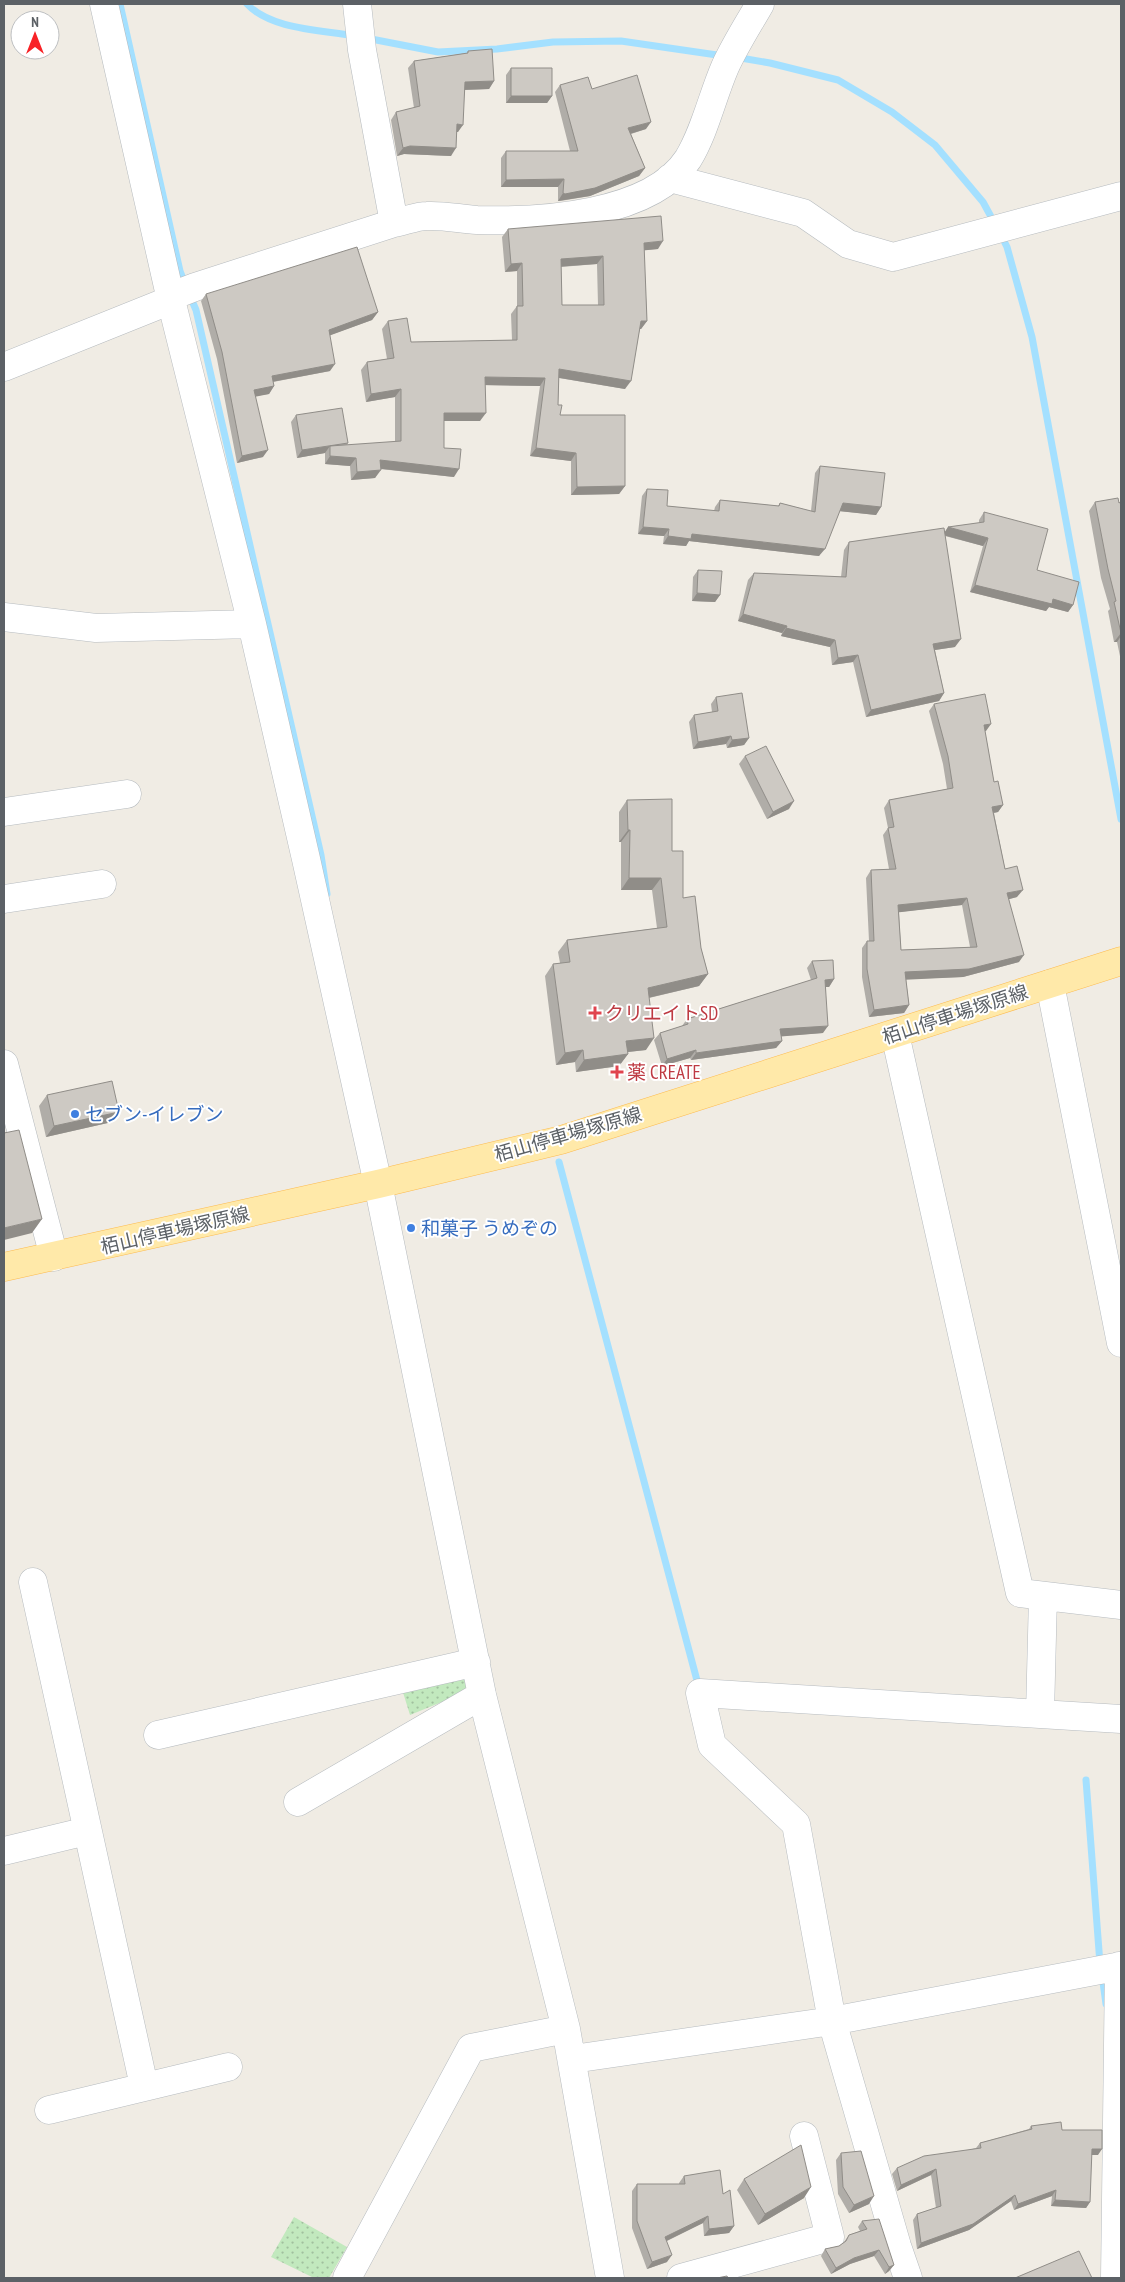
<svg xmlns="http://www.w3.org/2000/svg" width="1125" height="2282" viewBox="0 0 1125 2282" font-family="'PT Sans Narrow','Noto Sans JP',sans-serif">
	<defs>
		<pattern id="grass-dots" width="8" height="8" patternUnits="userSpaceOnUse" patternTransform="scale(1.25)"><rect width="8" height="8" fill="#c2e9be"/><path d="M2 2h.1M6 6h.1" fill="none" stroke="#a1c09e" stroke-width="1.8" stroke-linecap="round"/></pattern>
	</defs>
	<rect width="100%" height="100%" fill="#f0ece4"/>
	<path fill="url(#grass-dots)" d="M467,1671L471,1690L410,1715L401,1686Z
		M294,2217L347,2247L329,2278H314L271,2257Z"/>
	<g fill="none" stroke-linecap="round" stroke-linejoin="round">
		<path stroke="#a4e0ff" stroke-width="7" d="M120,4L180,271L186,286
			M247,4C271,30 323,30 355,36
			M366,38L438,52L497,49L553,42L621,41L724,56
			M735,57L770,63L838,80L892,112L935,145L983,202L995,224
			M1000,233L1007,247L1032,337L1121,819
			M190,296L196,310L321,855L327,894
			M559,1162L699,1688
			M1086,1780L1100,1964
			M1102,1975L1106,2004"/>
		<defs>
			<path id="minor" d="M104,4L171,300L252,624L306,859L378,1184L482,1695L566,2029L610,2278
				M357,4L362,50L394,223
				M670,178L803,213L848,244L893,257L1121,196
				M4,367L171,300L177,294L195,287L394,223C405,221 417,216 427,216C444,215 460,219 477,220C538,222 651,216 688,159C705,131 712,97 725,67C735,45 748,25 760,4
				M4,617L96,628L252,624
				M4,812L127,794
				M4,899L102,884
				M1050,984L1121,1343
				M895,1034L1020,1593L1121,1605
				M4,1064L54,1257
				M33,1582L144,2086
				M1043,1596L1040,1714L1121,1719
				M158,1735L476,1662
				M298,1802L482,1695
				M4,1851L87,1831
				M573,2059L832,2021L1121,1966
				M49,2110L228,2067
				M347,2278L471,2048L566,2029
				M681,2278L830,2237L804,2136
				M908,2278L897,2246L832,2021L796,1824L712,1745L700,1693L1040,1714
				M1115,2278L1119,1966"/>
			<path id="major" d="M4,1267L378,1184L561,1140L1121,961"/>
		</defs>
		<use href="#minor" stroke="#b6bbbf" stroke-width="29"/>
		<use href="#major" stroke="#fdbb4f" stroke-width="29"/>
		<use href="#minor" stroke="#fff" stroke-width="28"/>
		<use href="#major" stroke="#ffe9a9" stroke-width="28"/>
	</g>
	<path fill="#b0ada8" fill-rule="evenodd" d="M468,51L494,81L489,89L465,90L458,132H457L451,156L404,154L397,156L391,120L396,112L414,108L408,68L414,61L467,53Z
		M511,68L552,96L547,103H506V75Z
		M560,85L592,89L646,129L631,134L645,168L639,176L590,196L560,201H558V187H501V158L506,151H570L555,92Z
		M508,229L658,249L644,250L647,321L641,329H640L625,389L559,378L558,405L560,415L625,486L619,494L571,495V461L530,456L540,386L485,385L480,421H444V448L454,477L380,469L375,478L351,480L350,466L325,464V453L297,458L291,422L296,415L348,443L347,445L395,442V397L366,402L361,370L367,362L387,359L382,329L388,321L411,342L512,340L511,314L517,306V271L505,272L502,237ZM597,264L598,305H562L561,267Z
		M206,294L378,312L372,320L330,335V371L273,382L274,386L269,394L255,396L263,457L237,463L217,359L201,301Z
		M820,466L881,507L876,515L840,511L819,556L689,541L686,546L663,544L664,536L638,534L642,496L647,489L667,506L714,511L715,507L720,500L778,506L780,503L811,511L815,473Z
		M1095,502H1121V661L1117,642H1114L1108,611L1110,609L1101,578L1089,511Z
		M984,512L1037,570L1073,605L1068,612L1049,607L1046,611L970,592L983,546L945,536L955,647L935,650L944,693L939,701L866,717L853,662L832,665L830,647L781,636L782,633L738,621L748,580L754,573L841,577L844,550L849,542L945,532L948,527L979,523V520Z
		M698,570L720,595L715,602L692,601L693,577Z
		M716,697L749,738L744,745L727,748L726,744L693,749L689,722L694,715L712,712L711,704Z
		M934,704L986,731H985L994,782L1003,805L998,812L994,813L1005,869L1017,897L1009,899L1019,962L963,977L906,979L909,1005L904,1013L869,1017L862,977V948L867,941H869L866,878L871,870L889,869L883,835L888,828L884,808L889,800L947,789L943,764L929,711ZM962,905L970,947L901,950L899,912Z
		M745,756L789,809L767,819L739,764Z
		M627,800L672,851L683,898L701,948L708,974L699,986L649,998L646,1050L628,1052V1054L619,1066L576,1072L575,1062L556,1065L545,976L553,964L560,963L558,952L567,940L657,928L652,890H621V842H619V812Z
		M812,961L834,979L829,987H826L823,1033L781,1036L782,1041L776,1048L691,1060L690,1058L662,1066L654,1040L660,1033L682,1026L687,1019L811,980L807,968Z
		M47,1095L119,1112L112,1122L46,1137L39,1106Z
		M1031,2126L1062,2130L1098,2155H1091L1090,2202L1086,2208L1051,2206L1052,2196L1014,2210L1011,2201L969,2230L917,2249L913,2220L917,2214L936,2208L931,2175L897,2191L892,2174L897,2168L976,2148L980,2143L1029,2129Z
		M841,2153L869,2204L849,2213L838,2194L836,2160Z
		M684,2176L723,2194L734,2226L729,2233L704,2236L703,2223L667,2241V2262L647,2269L632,2228V2191L637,2184H679V2183Z
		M744,2179L804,2198L758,2225L737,2190Z
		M862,2221L894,2265L889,2271L885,2274L874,2256L850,2264L831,2274L821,2256L825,2249L839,2246L844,2242L849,2235L860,2231L858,2227Z"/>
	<path fill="#908d88" d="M494,81L489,89L460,90L465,82Z
		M511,96H552L547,103H506Z
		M651,122L646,129L623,136L628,128Z
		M457,124L463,125L458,132H452Z
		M410,146L456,148L451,156L404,154L397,156L403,148Z
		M645,168L639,176L590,196L558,201L563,193Z
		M564,179L558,187H501L506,180Z
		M663,241L658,249L638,251L644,243Z
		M603,256L597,264L555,267L561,259Z
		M522,263L517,271L505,272L511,264Z
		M378,312L372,320L323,338L329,330Z
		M641,321H647L641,329H636Z
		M335,364L330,371L266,383L272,376Z
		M559,369L631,381L625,389L554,377Z
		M485,377L545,378L540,386L480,385Z
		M274,386L269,394L249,398L254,390Z
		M401,389L395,397L366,402L371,394Z
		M444,413H486L480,421H438Z
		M330,446L325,453L297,458L302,450Z
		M536,448L576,453L571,461L530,456Z
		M268,450L263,457L237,463L242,456Z
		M330,456L356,458L350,466L325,464Z
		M380,460L459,469L454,477L374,468Z
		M381,470L375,478L351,480L357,472Z
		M625,486L619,494L571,495L577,487Z
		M843,503L881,507L876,515L838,511Z
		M643,527L669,529L664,536L638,534Z
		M948,527L988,538L983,546L943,535Z
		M692,534L825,549L819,556L689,541L686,546L663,544L668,536Z
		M975,585L1053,599L1073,605L1068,612L1049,607L1046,611L970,592Z
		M697,593L720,595L715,602L692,601Z
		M743,614L787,626L782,633L738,621Z
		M786,628L835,640L830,647L781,636Z
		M1121,633V636L1117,642H1114Z
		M961,639L955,647L928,651L933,644Z
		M858,655L853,662L832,665L838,658Z
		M944,693L939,701L866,717L871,710Z
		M991,724L986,731L979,732L984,725Z
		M731,736L726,744L693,749L698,742Z
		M749,738L744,745L727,748L732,740Z
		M794,801L789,809L767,819L773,812Z
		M1003,805L998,812L987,814L992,807Z
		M628,830H630L621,842H619Z
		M629,878H661L652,890H621Z
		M1023,890L1017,897L1002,901L1007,893Z
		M967,898L962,905L893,913L898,905Z
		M1024,955L1019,962L963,977L900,980L905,972Z
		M708,974L699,986L639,1000L648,988Z
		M834,979L829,987H820L825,980Z
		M909,1005L904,1013L869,1017L874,1010Z
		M828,1026L823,1033L775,1037L780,1029Z
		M654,1038L646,1050L618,1053L626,1041Z
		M782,1041L776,1048L691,1060L696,1053Z
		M583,1050L575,1062L556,1065L565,1053Z
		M696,1050L690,1058L662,1066L667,1059Z
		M628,1054L619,1066L576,1072L584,1060Z
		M119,1112L112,1122L46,1137L54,1126Z
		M42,1219L32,1233L4,1240V1228Z
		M1092,2149H1102L1098,2155H1088Z
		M936,2169L931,2175L897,2191L901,2185Z
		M811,2187L804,2198L758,2225L765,2214Z
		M1056,2190L1052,2196L1014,2210L1018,2204Z
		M1015,2195L1011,2201L969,2230L917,2249L921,2243Z
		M874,2196L869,2204L849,2213L854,2205Z
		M1055,2200L1090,2202L1086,2208L1051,2206Z
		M708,2216L703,2223L660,2244L665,2237Z
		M734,2226L729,2233L704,2236L709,2229Z
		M879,2250L874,2256L850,2264L831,2274L836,2268L854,2258Z
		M672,2255L667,2262L647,2269L652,2262Z
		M894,2265L889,2271L885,2274L889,2267Z"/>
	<path fill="#cdc9c3" stroke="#908d88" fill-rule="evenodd" d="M492,49L494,81L465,82L463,125L457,124L456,148L410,146L403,148L396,112L420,106L414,61L468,53V51Z
		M511,68H552V96H511Z
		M637,75L651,122L628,128L645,168L595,188L565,194L563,193L564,179L506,180V151H578L560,85L588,77L592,89Z
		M661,216L663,241L644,243L647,321H641L631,381L559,369L558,405H562L560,415H625V486L577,487L576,453L536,448L545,378L485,377L486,413H444V448L461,449L459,469L380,460L381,470L357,472L356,458L330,456V446L401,441V389L371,394L367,362L394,358L388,321L407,318L411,342L517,340V306H523L522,263L511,264L508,229ZM603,256L604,305H562L561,259Z
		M357,247L378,312L329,330L335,364L272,376L274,386L254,390L268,450L242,456L222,352L206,294Z
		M342,408L348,443L302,450L296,415Z
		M820,466L885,473L881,507L843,503L825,549L692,534L691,539L668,536L669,529L643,527L647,489L668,490L667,506L719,511L720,500L779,506L780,503L815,512Z
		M1118,498L1119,503L1121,502V633L1114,602L1116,601L1108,569L1095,502Z
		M984,512L1048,529L1037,570L1079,582L1073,605L1053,599L1052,604L975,585L988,538L948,527L984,522Z
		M944,528L961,639L933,644L944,693L871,710L858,655L838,658L835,640L786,628L787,626L743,614L754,573L846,577L849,542Z
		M698,570L722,571L720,595L697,593Z
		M742,693L749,738L732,740L731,736L698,742L694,715L718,711L716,697Z
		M985,694L991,724L984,725L994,782L998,781L1003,805L992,807L1005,869L1017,866L1023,890L1007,893L1024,955L969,969L905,972L909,1005L874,1010L867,969V941H874L871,870L896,869L888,828L894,827L889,800L953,788L948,756L934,704ZM967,898L977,947L901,950L898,905Z
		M766,746L794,801L773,812L745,756Z
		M672,799V851H683V898L695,896L701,948L708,974L648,988L654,1038L626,1041L628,1054L584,1060L583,1050L565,1053L553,964L570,962L567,940L667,927L661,878H629L630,830H628L627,800Z
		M833,960L834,979L825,980L828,1026L780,1029L782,1041L696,1053V1050L667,1059L660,1033L688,1024L687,1019L817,978L812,961Z
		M112,1081L119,1112L54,1126L47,1095Z
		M19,1130L42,1219L4,1228V1133Z
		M1061,2122L1062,2130H1102V2149H1092L1090,2202L1055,2200L1056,2190L1018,2204L1015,2195L973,2224L921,2243L917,2214L941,2206L936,2169L901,2185L897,2168L924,2156L981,2148L980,2143L1032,2129L1031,2126Z
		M801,2145L811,2187L765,2214L744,2179Z
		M861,2151L874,2196L854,2205L843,2187L841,2153Z
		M720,2170L723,2194L730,2190L734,2226L709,2229L708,2216L665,2237L672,2255L652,2262L637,2221V2184H685L684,2176Z
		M879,2219L894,2265L889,2267L879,2250L854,2258L836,2268L825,2249L839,2246L846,2241L849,2235L867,2229L862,2221Z
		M1079,2251L1092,2278H1015Z
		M727,2276L728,2278H717Z"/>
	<g fill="#e0444e" stroke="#fff" stroke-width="2">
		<path d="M592.5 1005.5h5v5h5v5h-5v5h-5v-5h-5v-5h5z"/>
		<path d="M614.5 1064.5h5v5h5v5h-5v5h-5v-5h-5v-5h5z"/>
	</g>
	<g fill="#3f7fe0" stroke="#fff" stroke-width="2">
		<circle cx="75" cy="1114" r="5"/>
		<circle cx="411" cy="1228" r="5"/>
	</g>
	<g text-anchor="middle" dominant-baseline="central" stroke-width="4" stroke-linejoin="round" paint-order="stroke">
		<g font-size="19" fill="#be3a42" stroke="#fff" text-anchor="start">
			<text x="605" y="1013">クリエイトSD</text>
			<text x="627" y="1072">薬 CREATE</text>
		</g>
		<g font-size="19" fill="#5c6166" stroke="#fff">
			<text transform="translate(955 1014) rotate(-18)">栢山停車場塚原線</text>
			<text transform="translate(568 1134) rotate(-16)">栢山停車場塚原線</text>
			<text transform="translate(175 1230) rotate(-13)">栢山停車場塚原線</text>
		</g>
		<g font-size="19" fill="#366cbe" stroke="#fff" text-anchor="start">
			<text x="85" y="1114">セブン-イレブン</text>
			<text x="421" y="1228">和菓子 うめぞの</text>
		</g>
	</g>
	<rect width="1125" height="2282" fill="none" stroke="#5c6166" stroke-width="10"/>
	<g transform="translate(35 35)"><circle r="24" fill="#ffffff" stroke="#bec0c2"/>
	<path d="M0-4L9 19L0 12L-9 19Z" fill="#f82226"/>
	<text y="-8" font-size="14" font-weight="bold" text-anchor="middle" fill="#5c6166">N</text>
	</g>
</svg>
